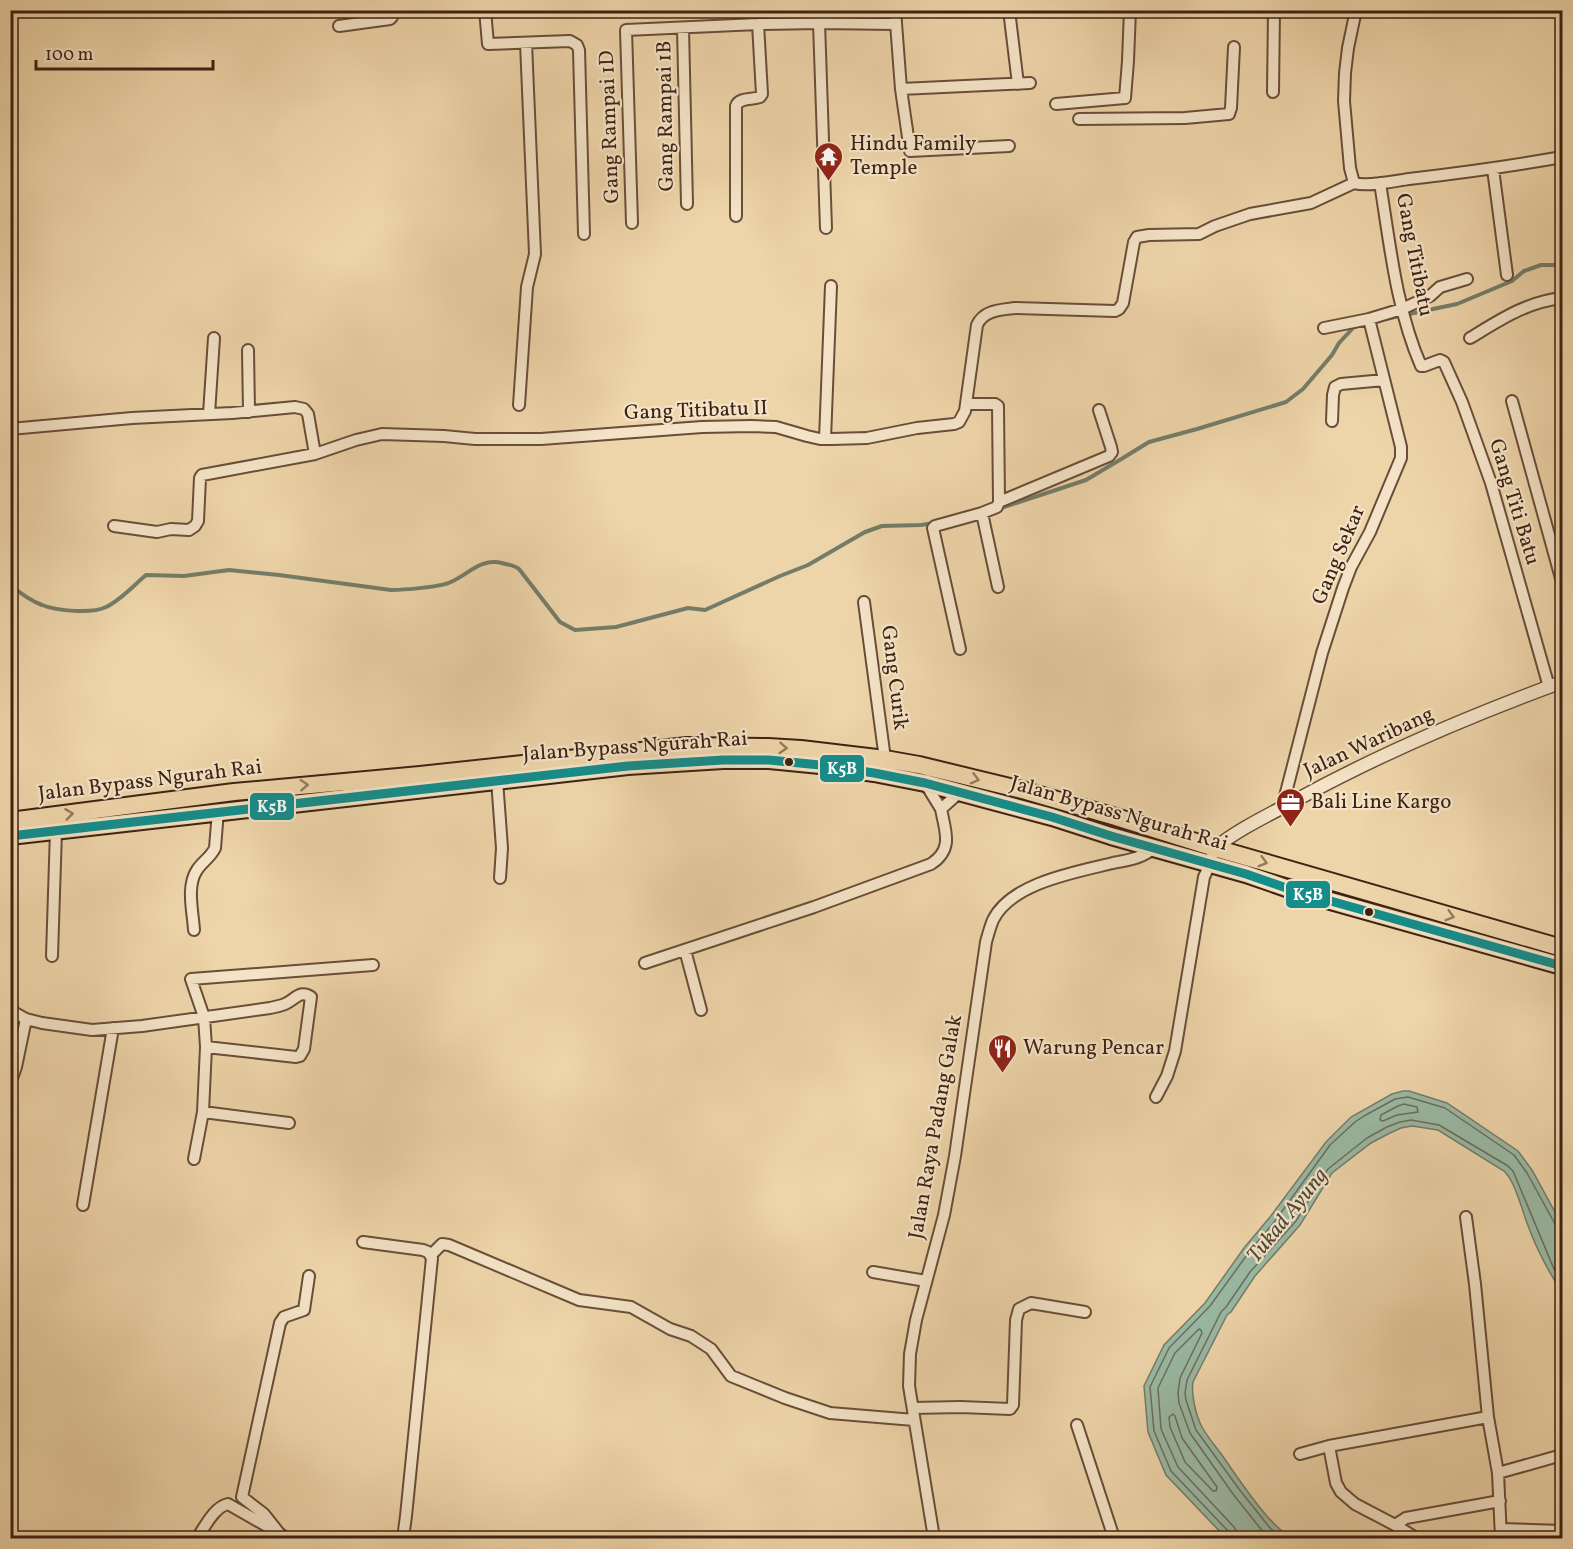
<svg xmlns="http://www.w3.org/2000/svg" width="1573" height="1549" viewBox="0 0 1573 1549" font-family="Vollkorn,serif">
	<rect width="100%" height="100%" fill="#eed4a9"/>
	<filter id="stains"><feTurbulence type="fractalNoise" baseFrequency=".00333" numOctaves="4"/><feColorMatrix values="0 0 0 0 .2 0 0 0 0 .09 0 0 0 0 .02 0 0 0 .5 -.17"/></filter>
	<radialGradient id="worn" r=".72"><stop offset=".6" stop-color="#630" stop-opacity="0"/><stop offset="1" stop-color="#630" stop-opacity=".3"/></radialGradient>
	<path fill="#9ab9a4" stroke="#747d6a" stroke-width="1.5" d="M1403,1091H1409L1447,1103L1518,1151L1532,1170L1562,1225V1292C1548,1271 1536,1248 1527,1223C1522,1210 1515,1181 1504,1171L1438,1130L1412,1126L1401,1128L1390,1133L1371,1143L1332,1173L1300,1225L1255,1276L1231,1312L1227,1315L1193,1382C1191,1395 1196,1416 1202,1427C1208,1438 1217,1448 1224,1458C1238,1478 1273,1532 1294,1538H1226L1166,1475L1148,1432L1144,1386L1164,1345L1205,1303L1244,1248L1270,1217L1326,1142L1351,1117L1392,1094Z"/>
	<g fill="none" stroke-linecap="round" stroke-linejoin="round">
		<path stroke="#6b6e5c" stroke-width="1.5" d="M1404,1104L1417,1107L1418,1112L1397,1115L1383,1121L1380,1120L1381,1115L1398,1106Z
			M1173,1414L1175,1416L1182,1438L1217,1487L1216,1491H1213L1185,1462L1170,1427L1169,1417Z
			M1230,1538L1229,1532L1171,1471L1154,1431L1150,1387L1169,1348L1210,1306L1249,1252L1275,1221L1330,1145L1355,1122L1364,1116L1395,1099L1408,1097L1445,1108L1514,1155L1527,1173L1555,1224L1558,1226L1562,1227
			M1238,1538L1237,1532L1234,1527L1178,1467L1161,1429L1158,1388L1175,1353L1199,1329L1201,1330L1202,1333L1180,1378L1178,1393L1179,1403L1190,1433L1233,1494L1264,1533L1270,1538
			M1281,1538L1270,1528L1239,1489L1196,1430L1186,1400L1185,1393L1187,1380L1221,1312L1226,1307L1250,1272L1296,1221L1328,1169L1367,1138L1387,1127L1400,1122L1411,1120L1439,1125L1508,1166L1513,1171L1554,1269L1562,1281"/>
		<path stroke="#747d6a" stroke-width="4" d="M1385,319L1457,304L1512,281L1524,271L1541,265H1562
			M998,509L1086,480L1123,458L1149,442L1197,429L1286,402L1303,389L1332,355L1339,343L1353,328L1358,326
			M10,585C20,593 31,601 42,605C57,611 92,614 106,607C121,600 134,585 146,575L184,576L229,570L279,575L391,590C403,590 441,587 451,582C469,574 480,558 502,563C508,565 514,565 519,569L560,622L575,630L616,627L688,608L705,610L780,576L808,565L865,532L882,526L921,525L934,523"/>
		<defs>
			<path id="minor" d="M485,10L488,44L570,41L577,45L579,50L584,234
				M895,10L901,89L910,151L1009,146
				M1009,10L1018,84
				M819,23L826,228
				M339,26L390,19L392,17L393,10
				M683,28L687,204
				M901,89L1030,83
				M1273,92L1274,10
				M1056,104L1125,98L1128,61L1130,10
				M1079,119L1185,118L1229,114L1231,108L1234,47
				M1493,169L1507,275
				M1354,183C1368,187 1394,181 1409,179C1461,173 1512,166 1562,157
				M1354,183L1350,168L1344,101L1345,73L1348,48L1356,10
				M1380,183C1390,245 1396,308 1421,366H1424L1440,360L1444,362L1462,402L1491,483L1549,687
				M736,216V106C739,97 752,100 760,97L762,94L758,24
				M632,223L626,30L758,24L819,23L896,24
				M1324,328L1369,319L1402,309L1430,296L1440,287L1467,279
				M1470,338C1500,320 1526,302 1562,298
				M248,350L249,412
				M1512,401L1562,582
				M519,405L527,287L535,254L526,43
				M209,414L214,338
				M1332,421L1333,395L1335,387L1341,384L1384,380
				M10,429L132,418L232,413L295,407L304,409L308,414L315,454
				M825,439L831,286
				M999,502L1109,456L1112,452L1111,447L1099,410
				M982,513L998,587
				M114,526L157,532L171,529L189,530L195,526L198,521L200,478L202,475L315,454L356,440L382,434L444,436L475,439H541L702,427L751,426L776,427L807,436L820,439H831L867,438L917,428L954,424L959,422L965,411L977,325C984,310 1000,310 1015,308L1115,311L1119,309L1123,303L1134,242L1137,237L1149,235L1199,234L1215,226L1250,214L1311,203L1354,183
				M864,602L885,759
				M960,649L933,528L935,526L982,513L997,507L999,502L998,406L995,404H966
				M497,780L502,848L500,878
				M925,783L941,809
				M1282,808L1322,653L1343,588L1351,567L1370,532L1401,458V447L1369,319
				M194,930C193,912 186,886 197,870C202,862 211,857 215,848L218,811
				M685,950L701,1010
				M52,956L56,831
				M645,963L814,907L931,864C954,849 945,831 941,809L960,792
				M10,1010L26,1019L42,1023L92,1030L142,1026L270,1008C275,1007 280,1006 285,1004C295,1000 300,989 311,997L304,1049L300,1056L296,1057L206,1047
				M10,1084L16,1067L26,1019
				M1156,1097L1167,1076L1175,1051L1204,877L1210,864
				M203,1112L289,1123
				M194,1159L203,1112L206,1047L204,1017L191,979L373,965
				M83,1205L113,1028
				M1466,1217L1475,1284L1488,1417L1498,1473L1501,1538
				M363,1242L423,1250L428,1252L432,1258L406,1516L403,1538
				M431,1255L442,1244L449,1245L579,1300L631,1307L670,1329L691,1336L711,1349L731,1376L785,1398L830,1413L914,1420
				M873,1272L926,1281
				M913,1408L961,1407L1010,1409L1013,1405L1016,1320L1019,1309L1031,1303L1085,1312
				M1077,1425L1114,1538
				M1300,1454L1329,1446
				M1498,1473L1562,1455
				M1395,1525L1406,1518L1500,1501
				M1501,1529L1562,1531
				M279,1533L264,1514L242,1497L280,1323L284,1317L304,1310L309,1276
				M197,1538C205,1527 214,1507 228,1504L279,1533L285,1538
				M934,1538L909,1386L910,1354L916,1320L944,1215L955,1156L986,942C988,935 990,927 993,920C1011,883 1076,872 1113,863C1129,860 1143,858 1155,847
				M1416,1538L1395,1525L1355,1504L1341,1492L1336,1483L1329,1446L1488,1417"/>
			<path id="tertiary" d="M1213,853L1215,848C1240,828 1269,815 1298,799C1382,753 1472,715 1562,682"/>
			<path id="trunk" d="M10,821L234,792L420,775L687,746L768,747L801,749L885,759L919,765L1026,791L1116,817L1215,848L1562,948
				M10,836L628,766L723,760H769L820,765L874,773L925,783L1052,817L1111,836L1246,874L1295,891L1562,966"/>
		</defs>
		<use href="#minor" stroke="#684e39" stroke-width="14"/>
		<use href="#tertiary" stroke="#684e39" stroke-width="15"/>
		<use href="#trunk" stroke="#3c2214" stroke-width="20"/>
		<use href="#minor" stroke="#f4e3c7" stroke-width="10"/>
		<use href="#tertiary" stroke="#f4e3c7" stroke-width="12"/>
		<use href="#trunk" stroke="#eed4a9" stroke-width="16"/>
		<defs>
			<path id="bus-1" d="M10,836L628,766L723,760H769L820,765L874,773L925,783L1052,817L1111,836L1246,874L1295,891L1562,966"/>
		</defs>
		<use href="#bus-1" stroke="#f4e3c7" stroke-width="14"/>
		<use href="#bus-1" stroke="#158d8b" stroke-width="9"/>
	</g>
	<defs><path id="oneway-chevron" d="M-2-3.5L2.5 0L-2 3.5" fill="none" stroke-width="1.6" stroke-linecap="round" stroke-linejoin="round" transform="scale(1.5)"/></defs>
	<g stroke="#957b5e">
		<use href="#oneway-chevron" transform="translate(783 748) rotate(4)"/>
		<use href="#oneway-chevron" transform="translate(975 779) rotate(14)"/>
		<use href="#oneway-chevron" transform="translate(304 785) rotate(-4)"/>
		<use href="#oneway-chevron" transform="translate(69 814) rotate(-7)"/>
		<use href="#oneway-chevron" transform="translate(1263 862) rotate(16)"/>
		<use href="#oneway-chevron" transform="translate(1450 916) rotate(16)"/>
	</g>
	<defs>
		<symbol id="temple-pin" viewBox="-11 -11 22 30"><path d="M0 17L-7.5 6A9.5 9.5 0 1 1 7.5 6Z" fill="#8f2418" stroke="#f4e3c7"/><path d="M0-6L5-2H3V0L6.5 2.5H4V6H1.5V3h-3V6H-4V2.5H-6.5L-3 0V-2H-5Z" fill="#fff"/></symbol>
		<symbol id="office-pin" viewBox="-11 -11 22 30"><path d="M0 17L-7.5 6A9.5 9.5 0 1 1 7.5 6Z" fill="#8f2418" stroke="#f4e3c7"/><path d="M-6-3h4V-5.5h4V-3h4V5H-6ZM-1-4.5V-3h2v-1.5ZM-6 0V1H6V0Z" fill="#fff"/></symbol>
		<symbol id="restaurant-pin" viewBox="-11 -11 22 30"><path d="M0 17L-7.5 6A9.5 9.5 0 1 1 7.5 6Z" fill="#8f2418" stroke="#f4e3c7"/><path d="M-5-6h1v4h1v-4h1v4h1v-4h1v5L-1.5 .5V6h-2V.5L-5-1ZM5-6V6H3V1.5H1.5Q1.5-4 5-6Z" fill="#fff"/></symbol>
	</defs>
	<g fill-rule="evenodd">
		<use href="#temple-pin" x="812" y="140" width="33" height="45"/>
		<use href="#office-pin" x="1274" y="786" width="33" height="45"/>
		<use href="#restaurant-pin" x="986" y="1032" width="33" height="45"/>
	</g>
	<g fill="#3c2214" stroke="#f4e3c7" stroke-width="2">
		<circle cx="789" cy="762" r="5"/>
		<circle cx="1369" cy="912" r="5"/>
	</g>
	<g text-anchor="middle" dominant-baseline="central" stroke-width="4.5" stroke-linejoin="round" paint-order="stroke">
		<g font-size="21" fill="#3c2214" stroke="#f4e3c7">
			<text transform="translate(666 116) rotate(-91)">Gang Rampai 1B</text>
			<text transform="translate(610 127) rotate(-92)">Gang Rampai 1D</text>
			<text transform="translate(1414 255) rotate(79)">Gang Titibatu</text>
			<text transform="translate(696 411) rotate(-2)">Gang Titibatu II</text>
			<text transform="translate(1514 502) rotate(73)">Gang Titi Batu</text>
			<text transform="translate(1339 555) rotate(-67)">Gang Sekar</text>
			<text transform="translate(894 678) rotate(83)">Gang Curik</text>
			<text transform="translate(1369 743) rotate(-25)">Jalan Waribang</text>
			<text transform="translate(635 747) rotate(-4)">Jalan Bypass Ngurah Rai</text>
			<text transform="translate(150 781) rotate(-7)">Jalan Bypass Ngurah Rai</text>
			<text transform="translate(1119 814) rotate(16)">Jalan Bypass Ngurah Rai</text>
			<text transform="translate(936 1127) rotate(-80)">Jalan Raya Padang Galak</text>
		</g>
		<g font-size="21" fill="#3c2214" stroke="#f4e3c7" text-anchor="start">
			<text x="850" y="144">Hindu Family<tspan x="850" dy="24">Temple</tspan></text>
			<text x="1311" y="802">Bali Line Kargo</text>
			<text x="1023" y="1048">Warung Pencar</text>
		</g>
		<g font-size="22" font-style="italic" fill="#544838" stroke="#f4e3c7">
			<text transform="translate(1288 1216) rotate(-51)">Tukad Ayung</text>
		</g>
	</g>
	<g stroke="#f4e3c7" stroke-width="2">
		<rect x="819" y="754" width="46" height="29" rx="6" fill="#158d8b"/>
		<rect x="249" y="792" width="46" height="29" rx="6" fill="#158d8b"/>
		<rect x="1285" y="880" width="46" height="29" rx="6" fill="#158d8b"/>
	</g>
	<g font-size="16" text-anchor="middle" font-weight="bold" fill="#fff">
		<text x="842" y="774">K5B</text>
		<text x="272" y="812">K5B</text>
		<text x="1308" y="900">K5B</text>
	</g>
	<rect width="1573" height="1549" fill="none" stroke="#eed4a9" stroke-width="36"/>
	<rect x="12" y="12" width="1549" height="1525" fill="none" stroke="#3c2214" stroke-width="3"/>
	<rect x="18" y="18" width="1537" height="1513" fill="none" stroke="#3c2214" stroke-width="1.5"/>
	<path d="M36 60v9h177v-9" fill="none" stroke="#3c2214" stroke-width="3"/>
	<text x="45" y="60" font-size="18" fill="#3c2214" stroke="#f4e3c7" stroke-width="4.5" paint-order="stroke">100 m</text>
	<rect width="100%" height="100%" filter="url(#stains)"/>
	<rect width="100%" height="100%" fill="url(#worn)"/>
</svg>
